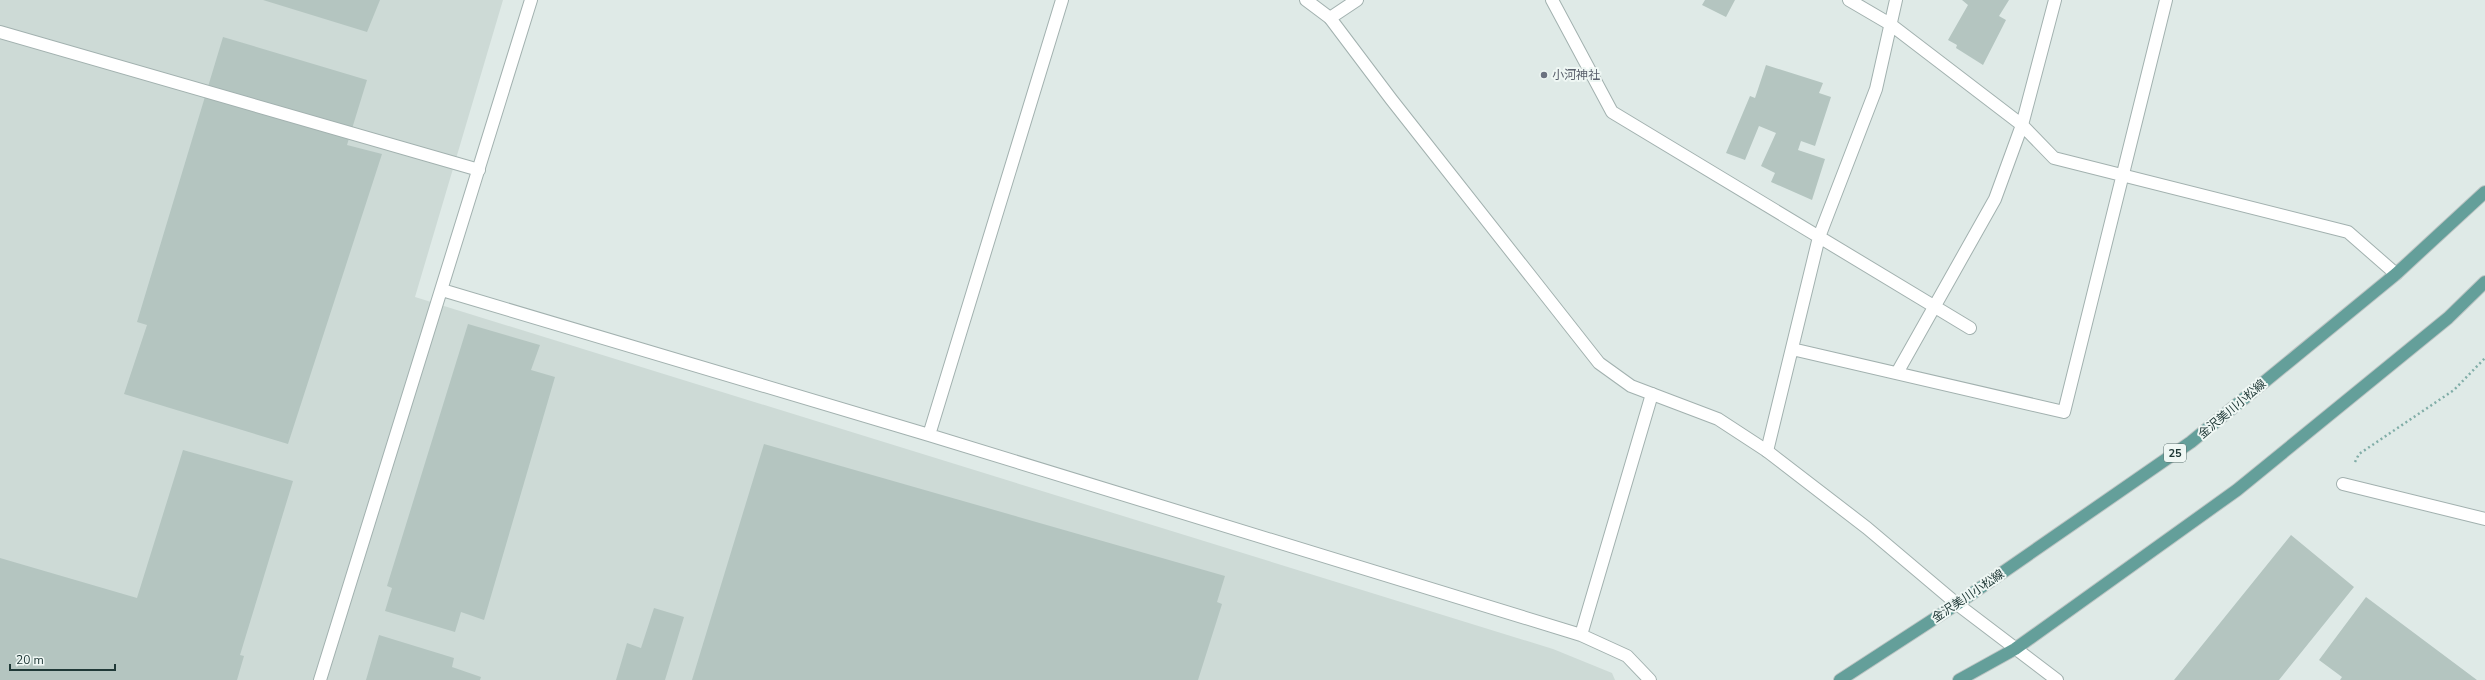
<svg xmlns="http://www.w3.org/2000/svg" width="2485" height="680" viewBox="0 0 2485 680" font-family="'Nunito Sans','Noto Sans JP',sans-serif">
	<rect width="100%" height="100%" fill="#dfeae7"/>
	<path fill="#cddad6" d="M0,0H503L415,297L1553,649L1612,673L1615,680H0Z"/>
	<path fill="#b4c5c0" d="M263,0H380L367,32Z
		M1705,0H1735L1726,17L1702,5Z
		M1962,0H2009L1999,16L2006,20L1983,65L1956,48L1957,45L1948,40L1968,5Z
		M223,37L367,80L347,145L382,154L288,444L124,394L147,325L137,322Z
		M1766,65L1823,83L1819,93L1831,97L1815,146L1801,141L1798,150L1825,159L1812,200L1771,182L1775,173L1761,166L1776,133L1759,126L1745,160L1726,153L1750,96L1755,98Z
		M468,324L540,345L531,370L555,377L484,620L461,612L455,632L385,611L392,588L387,586Z
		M764,444L1225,576L1217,602L1222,604L1198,680H692Z
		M183,450L293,481L240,655L244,656L237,680H0V558L137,598Z
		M2291,535L2354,587L2279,680H2174Z
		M2366,597L2477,680H2340L2342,677L2319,660Z
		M654,608L684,617L665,680H616L627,643L641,648Z
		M379,635L454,658L452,667L481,677L480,680H366Z"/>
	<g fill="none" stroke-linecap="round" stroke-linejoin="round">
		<defs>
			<path id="minor" d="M1552,0L1612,112L1970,328
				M1849,0L1890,24L2022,125L2054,158L2348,232L2396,274
				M1330,18L1357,0
				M0,32L479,170
				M442,290L929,435L1581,635L1652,394
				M1792,349L2064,412L2166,0
				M1897,373L1995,199L2022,125L2055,0
				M929,435L1062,0
				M1767,451L1819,237L1876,89L1896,0
				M2343,484L2485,519
				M1581,635L1627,656L1650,680
				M320,680L531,0"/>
			<path id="tertiary" d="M1306,0L1330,18L1391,99L1599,363L1631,386L1718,419L1767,451L1867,528L1957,604L2057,680"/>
			<path id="primary" d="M1840,680L1957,604L2191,442L2396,274L2485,192
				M1959,680L2015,649L2237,490L2448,318L2485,282"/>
		</defs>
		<use href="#minor" stroke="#a2b1af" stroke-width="14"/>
		<use href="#tertiary" stroke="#a2b1af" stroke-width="14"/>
		<use href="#primary" stroke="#bcc4c3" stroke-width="14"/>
		<path stroke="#80ada7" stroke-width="2.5" stroke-dasharray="2 3" stroke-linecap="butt" d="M2355,462L2359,454L2454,390L2485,358"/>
		<use href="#minor" stroke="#fff" stroke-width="12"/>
		<use href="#tertiary" stroke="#fff" stroke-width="12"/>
		<use href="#primary" stroke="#649f9a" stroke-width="12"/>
	</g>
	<circle fill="#6b7280" stroke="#eff7f4" stroke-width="1.5" cx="1544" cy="75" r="4"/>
	<g text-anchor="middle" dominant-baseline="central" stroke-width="4" stroke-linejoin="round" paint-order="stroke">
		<rect fill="#eff7f4" stroke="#5e7270" stroke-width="1" x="2164" y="444" width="22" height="18" rx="3"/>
		<g font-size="11" font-weight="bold" fill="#203937">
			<text x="2175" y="453">25</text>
		</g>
		<g font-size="12" fill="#5b616d" stroke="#eff7f4" text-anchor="start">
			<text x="1552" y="75">小河神社</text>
		</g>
		<g font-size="12" fill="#203937" stroke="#eff7f4">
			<text transform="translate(2232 409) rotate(-40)">金沢美川小松線</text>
			<text transform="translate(1968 596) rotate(-34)">金沢美川小松線</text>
		</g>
	</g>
	<path d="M10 664v6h105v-6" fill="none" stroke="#203937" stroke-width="2"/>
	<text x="16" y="664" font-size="12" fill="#203937" stroke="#eff7f4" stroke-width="3" paint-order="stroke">20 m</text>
</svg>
